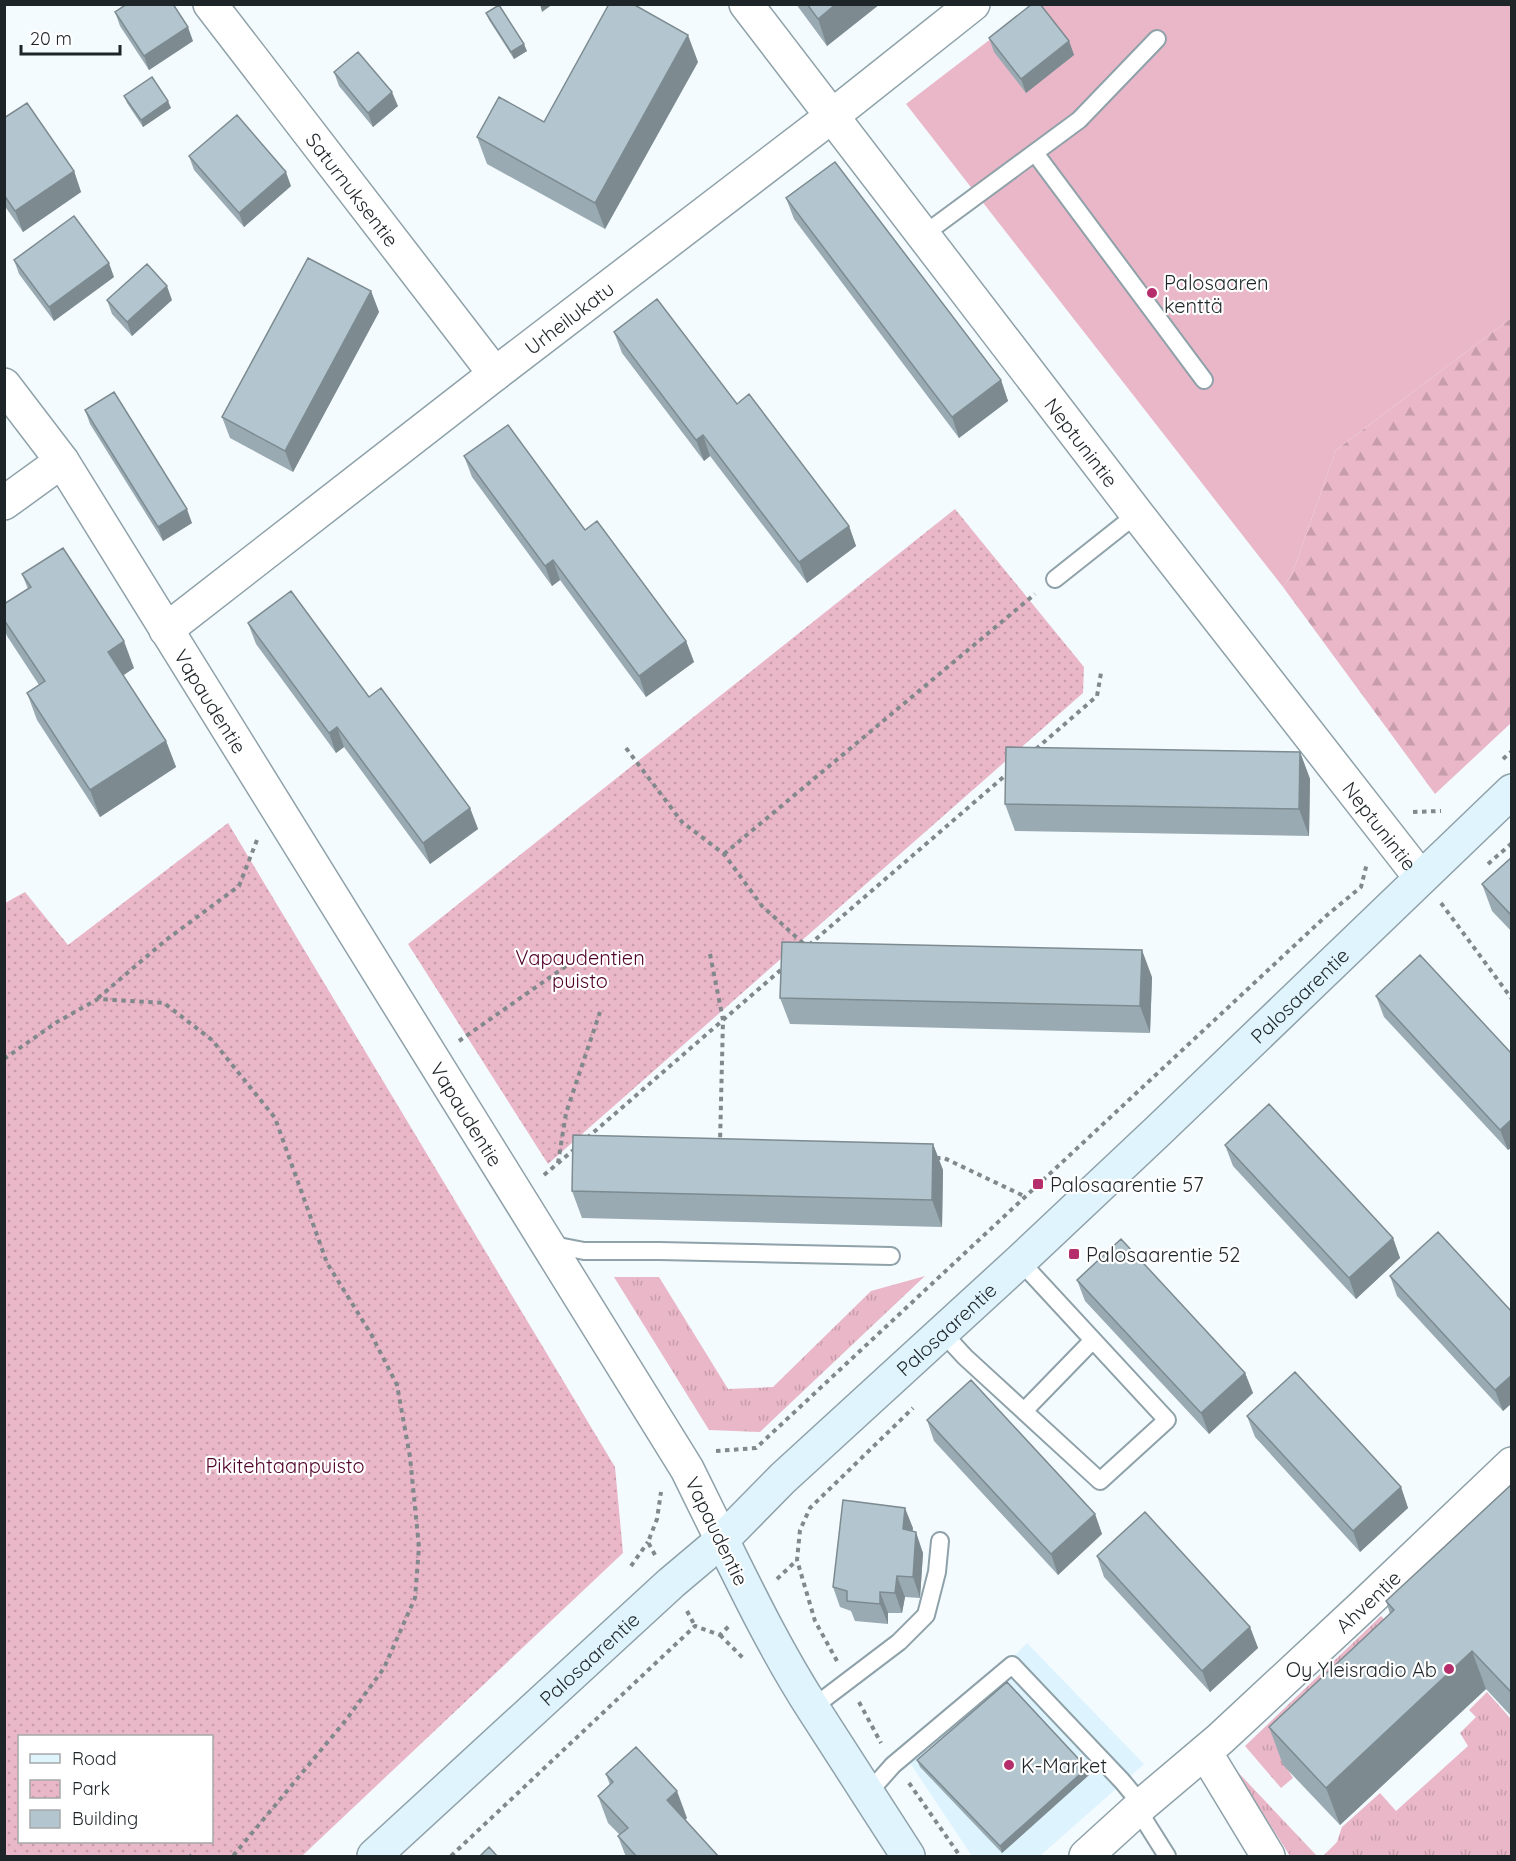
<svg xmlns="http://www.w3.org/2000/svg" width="1516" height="1861" viewBox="0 0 1516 1861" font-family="Quicksand,sans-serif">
	<defs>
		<pattern id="grass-tufts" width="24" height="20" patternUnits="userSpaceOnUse" patternTransform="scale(1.5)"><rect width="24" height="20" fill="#e9b7c7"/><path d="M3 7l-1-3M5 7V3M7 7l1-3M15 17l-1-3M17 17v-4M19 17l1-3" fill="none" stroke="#c79dab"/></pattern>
		<pattern id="forest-firs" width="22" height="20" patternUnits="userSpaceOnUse" patternTransform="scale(1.5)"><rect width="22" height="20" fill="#e9b7c7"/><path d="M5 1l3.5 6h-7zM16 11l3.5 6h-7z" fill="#c79dab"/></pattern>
		<pattern id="park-dots" width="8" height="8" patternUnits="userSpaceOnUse" patternTransform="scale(1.5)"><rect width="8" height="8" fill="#e9b7c7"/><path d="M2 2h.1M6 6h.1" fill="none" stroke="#c79dab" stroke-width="1.8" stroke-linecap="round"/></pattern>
	</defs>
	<rect width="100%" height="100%" fill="#f3fbff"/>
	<path fill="#ddf3fd" d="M1027,1643L1144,1764L1040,1856H972L910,1763Z"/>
	<path fill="url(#grass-tufts)" d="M925,1276L760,1432L709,1430L614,1277H659L728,1389L773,1387L871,1291Z
		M1381,1616L1399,1634L1282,1760L1293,1778L1281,1788L1245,1746Z
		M1487,1692L1511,1719V1856H1323L1337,1842L1342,1827L1380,1793L1396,1811L1468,1746L1460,1733L1476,1717L1469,1710Z
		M1233,1767L1317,1856H1290Z"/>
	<path fill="url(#forest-firs)" d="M1511,318V723L1435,794L1283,587L1292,574L1336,450Z"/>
	<path fill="url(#park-dots)" fill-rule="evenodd" d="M955,509L1084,667L1083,693L548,1164L408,944Z
		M228,823L615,1467L623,1553L302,1856H5V903L25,892L68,945ZM20,1736H212V1842H20Z"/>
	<path fill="#e9b7c7" d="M1035,5H1511V318L1336,450L1292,574L1283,587L906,104Z"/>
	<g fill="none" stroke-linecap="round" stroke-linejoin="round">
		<defs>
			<path id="service" d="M1035,153L1204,380
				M923,235L1079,120L1157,39
				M1055,579L1137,514
				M548,1244L584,1251H659L891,1256
				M942,1332L965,1357L1100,1481L1167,1420L1020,1261
				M1024,1411L1093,1340
				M812,1708L899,1642L926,1615L937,1572L940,1541
				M869,1792L893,1765L1012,1665L1122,1781L1142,1805
				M1138,1810L1167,1856"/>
			<g id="minor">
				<path id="s1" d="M210,4L495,374"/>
				<path id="s2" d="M746,4L1137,514L1421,878"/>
				<path d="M4,503L62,461"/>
				<path id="s3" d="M166,630L495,374L832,116L973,4"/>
				<path d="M1205,1752L1268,1856"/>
				<path id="s4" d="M1086,1856L1142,1805L1220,1739L1364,1605L1512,1464"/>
			</g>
			<g id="tertiary">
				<path id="s5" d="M4,385L62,461L687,1469L722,1540"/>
			</g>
			<g id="secondary">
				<path d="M722,1540C750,1597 779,1656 814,1710C845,1759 877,1807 908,1856"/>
				<path id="s6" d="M374,1856L671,1583L722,1540L783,1478L1020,1261L1158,1131L1512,791"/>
			</g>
		</defs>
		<use href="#service" stroke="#8fa1a9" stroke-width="20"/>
		<use href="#minor" stroke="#8fa1a9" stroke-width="36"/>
		<use href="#tertiary" stroke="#8fa1a9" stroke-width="36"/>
		<use href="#secondary" stroke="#8fa1a9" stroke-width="36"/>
		<path stroke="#81898c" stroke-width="4" stroke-dasharray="4.5 4.5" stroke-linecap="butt" d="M626,748L682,822L724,854L762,906L804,944
			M1036,749L1097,696L1101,673
			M1503,759L1512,751
			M1413,812L1441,811
			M724,854L1035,594
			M1488,864L1512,843
			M1441,903L1512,999
			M809,945L1007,774
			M710,954L723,1020L720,1143
			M98,998L166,940L239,886L257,840
			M459,1041L569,964
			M4,1059L57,1022L98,999L164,1003L212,1040L275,1118L327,1263L371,1334L397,1385L410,1457L419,1547L415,1598L384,1668L346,1720L233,1856
			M587,1138L783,968
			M936,1158H944L1026,1197
			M558,1163L566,1113L600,1012
			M544,1175L577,1147
			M716,1451L756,1448L1326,916L1361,887L1367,863
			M655,1555L648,1542L657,1519L661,1492
			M631,1566L648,1542
			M777,1579L797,1560
			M687,1611L695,1626
			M720,1635L743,1658
			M837,1661L815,1621L797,1560L800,1530L810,1508L913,1408
			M859,1702L881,1743
			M909,1783L960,1856
			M189,1855L190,1856
			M451,1856L695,1626L720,1635L729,1626"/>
		<use href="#service" stroke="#fff" stroke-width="16"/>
		<use href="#minor" stroke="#fff" stroke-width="33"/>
		<use href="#tertiary" stroke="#fff" stroke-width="33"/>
		<use href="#secondary" stroke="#e0f4fd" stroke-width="33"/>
	</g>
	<path fill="#9aaab2" d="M796,4H880L827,46Z
		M115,12L193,41L149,70L120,26Z
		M486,13L527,51L514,59L489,20Z
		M989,38L1069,41L1074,55L1026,93L994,52Z
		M698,62L605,229L487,164L477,137L544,122Z
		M334,72L398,106L373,127L339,86Z
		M124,96L171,108L143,127L127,103Z
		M4,118L74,171L81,192L23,232L4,205Z
		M189,156L291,186L244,227L194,170Z
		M786,198L1001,380L1008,401L959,438L794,219Z
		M14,260L114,277L54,321L19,274Z
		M371,291L379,312L293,472L230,438L222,417Z
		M107,300H172L132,336L112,314Z
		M614,332L737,404L849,526L856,546L807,583L710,456L704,461L622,353Z
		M85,410L192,523L163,541L90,424Z
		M464,456L585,530L686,641L694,662L646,697L560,580L552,586L472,477Z
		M22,574L134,668L123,675L166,741L176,767L100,817L37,720L27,693L39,685L7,636L4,628V604L28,589Z
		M248,623L369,697L470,808L478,829L430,864L344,747L336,753L256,644Z
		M1300,752L1310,779L1309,836L1015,831L1005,804Z
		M1512,857V932L1492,911L1482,884Z
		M1152,977L1150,1033L790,1024L780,998Z
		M1376,996L1512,1054V1147L1508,1150L1384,1017Z
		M933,1144L943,1170L942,1227L582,1218L572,1191Z
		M1225,1145L1393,1238L1400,1258L1356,1299L1233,1166Z
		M1390,1276L1512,1312V1403L1503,1411L1397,1296Z
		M1077,1280L1245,1373L1253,1393L1209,1434L1085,1301Z
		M1247,1416L1401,1487L1408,1508L1360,1552L1255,1437Z
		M927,1420L1095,1514L1102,1534L1058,1575L934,1441Z
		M1512,1484V1717L1486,1689L1340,1825L1283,1765L1269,1727L1390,1614L1386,1601Z
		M913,1528L912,1531L923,1553L920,1598L905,1597L902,1613H888V1624L855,1621L851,1611L840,1607L833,1587Z
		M1097,1556L1250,1627L1258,1648L1210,1692L1104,1577Z
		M917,1760L1087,1768L1089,1775L1002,1853L920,1767Z
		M606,1774L687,1818L685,1820L719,1857H626L618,1836L620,1835L608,1823L598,1796L610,1785Z"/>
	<path fill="#7d8b91" d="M540,4H553L542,12Z
		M836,4H880L827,46L818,19Z
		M188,27L193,41L149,70L144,56Z
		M688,35L698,62L605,229L595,203Z
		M1069,41L1074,55L1026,93L1021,79Z
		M524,44L527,51L514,59L511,52Z
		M392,92L398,106L373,127L368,113Z
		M168,101L171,108L143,127L141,120Z
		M74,171L81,192L23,232L15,211Z
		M286,172L291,186L244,227L239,213Z
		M109,263L114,277L54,321L49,307Z
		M167,286L172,300L132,336L127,322Z
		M371,291L379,312L293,472L285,451Z
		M1001,380L1008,401L959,438L952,417Z
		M703,435L710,456L704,461L696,440Z
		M187,509L192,523L163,541L158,527Z
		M849,526L856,546L807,583L799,562Z
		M553,560L560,580L552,586L545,566Z
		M124,641L134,668L118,679L108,652Z
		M686,641L694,662L646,697L639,676Z
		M337,727L344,747L336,753L329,733Z
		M166,741L176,767L100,817L90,790Z
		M1300,752L1310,779L1309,836L1299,809Z
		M470,808L478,829L430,864L423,843Z
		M1142,950L1152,977L1150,1033L1140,1006Z
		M1512,1119V1147L1508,1150L1500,1130Z
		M933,1144L943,1170L942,1227L932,1200Z
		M1393,1238L1400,1258L1356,1299L1349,1278Z
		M1245,1373L1253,1393L1209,1434L1201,1413Z
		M1512,1375V1403L1503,1411L1495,1390Z
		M1401,1487L1408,1508L1360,1552L1353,1531Z
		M905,1508L913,1528L910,1550L903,1529Z
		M1095,1514L1102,1534L1058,1575L1051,1554Z
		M916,1532L923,1553L920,1598L913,1577Z
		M897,1576L905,1597L902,1613L895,1593Z
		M880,1592L888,1613V1624L880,1604Z
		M1250,1627L1258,1648L1210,1692L1202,1671Z
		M1472,1651L1486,1689L1340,1825L1326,1788Z
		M1087,1768L1089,1775L1002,1853L1000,1846Z
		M677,1791L687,1818L677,1827L667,1800Z"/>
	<path fill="#b3c6cf" stroke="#7d8b91" stroke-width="1.5" d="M127,4H173L188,27L144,56L115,12Z
		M609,4H633L688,35L595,203L477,137L499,97L544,122Z
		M807,4H836L818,19Z
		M1032,4H1040L1069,41L1021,79L989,38Z
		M499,5L524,44L511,52L486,13Z
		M358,52L392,92L368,113L334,72Z
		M152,77L168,101L141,120L124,96Z
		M27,103L74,171L15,211L4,195V118Z
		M237,115L286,172L239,213L189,156Z
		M835,162L1001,380L952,417L786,198Z
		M74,216L109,263L49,307L14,260Z
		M308,258L371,291L285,451L222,417Z
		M147,264L167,286L127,322L107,300Z
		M657,299L737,404L749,394L849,526L799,562L703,435L696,440L614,332Z
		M114,392L187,509L158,527L85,410Z
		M508,425L585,530L597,521L686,641L639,676L553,560L545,566L464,456Z
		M63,548L124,641L108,652L166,741L90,790L27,693L45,681L4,620V604L31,587L22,574Z
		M291,591L369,697L381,688L470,808L423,843L337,727L329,733L248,623Z
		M1006,747L1300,752L1299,809L1005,804Z
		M1512,857V916L1482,884Z
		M782,942L1142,950L1140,1006L780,998Z
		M1420,955L1512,1054V1119L1500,1130L1376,996Z
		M1269,1104L1393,1238L1349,1278L1225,1145Z
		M573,1135L933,1144L932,1200L572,1191Z
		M1438,1232L1512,1312V1375L1495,1390L1390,1276Z
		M1121,1239L1245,1373L1201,1413L1077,1280Z
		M1295,1372L1401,1487L1353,1531L1247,1416Z
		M971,1380L1095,1514L1051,1554L927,1420Z
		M1512,1484V1693L1472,1651L1326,1788L1269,1727L1394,1610L1386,1601Z
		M843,1500L905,1508L903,1529L916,1532L913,1577L897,1576L895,1593L880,1592V1604L847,1601V1591L833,1587Z
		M1145,1512L1250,1627L1202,1671L1097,1556Z
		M1007,1682L1087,1768L1000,1846L917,1760Z
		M636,1747L677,1791L667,1800L719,1857H637L618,1836L628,1828L598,1796L613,1782L606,1774Z
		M489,1847L498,1857H479Z"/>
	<g fill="#b62d6c" stroke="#fff" stroke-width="2">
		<circle cx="1152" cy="293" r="6"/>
		<rect x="1032" y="1178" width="12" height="12" rx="3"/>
		<rect x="1068" y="1248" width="12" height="12" rx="3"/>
		<circle cx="1449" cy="1669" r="6"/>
		<circle cx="1009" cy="1765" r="6"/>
	</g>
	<g text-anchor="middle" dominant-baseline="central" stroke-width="4.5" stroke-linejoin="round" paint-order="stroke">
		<g font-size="20" fill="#1e2528" stroke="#fff">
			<text stroke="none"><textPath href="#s1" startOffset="234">Saturnuksentie</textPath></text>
			<text stroke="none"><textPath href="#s3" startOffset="510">Urheilukatu</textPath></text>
			<text stroke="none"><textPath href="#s2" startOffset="552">Neptunintie</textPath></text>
			<text stroke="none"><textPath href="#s5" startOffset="378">Vapaudentie</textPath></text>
			<text stroke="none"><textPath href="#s2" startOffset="1038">Neptunintie</textPath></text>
			<text stroke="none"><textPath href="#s6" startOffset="1264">Palosaarentie</textPath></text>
			<text stroke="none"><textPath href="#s5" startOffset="864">Vapaudentie</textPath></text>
			<text stroke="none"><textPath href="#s6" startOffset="778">Palosaarentie</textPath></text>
			<text transform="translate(717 1531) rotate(64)">Vapaudentie</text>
			<text stroke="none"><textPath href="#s4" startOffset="380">Ahventie</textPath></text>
			<text stroke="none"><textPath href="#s6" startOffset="292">Palosaarentie</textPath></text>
		</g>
		<g font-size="20" fill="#1e2528" stroke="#fff" text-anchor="start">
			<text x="1164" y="282">Palosaaren<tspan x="1164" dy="23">kenttä</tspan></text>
			<text x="1050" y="1184">Palosaarentie 57</text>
			<text x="1086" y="1254">Palosaarentie 52</text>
			<text x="1437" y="1669" text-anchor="end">Oy Yleisradio Ab</text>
			<text x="1021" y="1765">K-Market</text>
		</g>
		<g font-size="20" fill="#500029" stroke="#fff">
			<text x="580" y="957">Vapaudentien<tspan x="580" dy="23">puisto</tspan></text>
			<text x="285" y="1465">Pikitehtaanpuisto</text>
		</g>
	</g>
	<rect width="1516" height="1861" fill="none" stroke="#1e2528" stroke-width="12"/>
	<rect x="18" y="1735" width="195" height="108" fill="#ffffff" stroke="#a5a8a9" stroke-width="1.5"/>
	<rect x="30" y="1754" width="30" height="9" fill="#e0f4fd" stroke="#a5a8a9" stroke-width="1.5"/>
	<text x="72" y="1765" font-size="18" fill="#1e2528">Road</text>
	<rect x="30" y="1780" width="30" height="18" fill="url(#park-dots)" stroke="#a5a8a9" stroke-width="1.5"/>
	<text x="72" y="1795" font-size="18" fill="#1e2528">Park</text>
	<rect x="30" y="1810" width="30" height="18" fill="#b3c6cf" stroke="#a5a8a9" stroke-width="1.5"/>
	<text x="72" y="1825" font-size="18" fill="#1e2528">Building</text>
	<path d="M21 45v9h99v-9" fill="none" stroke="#1e2528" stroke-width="3"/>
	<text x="30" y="45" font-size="18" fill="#1e2528" stroke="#ffffff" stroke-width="4.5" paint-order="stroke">20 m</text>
</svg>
